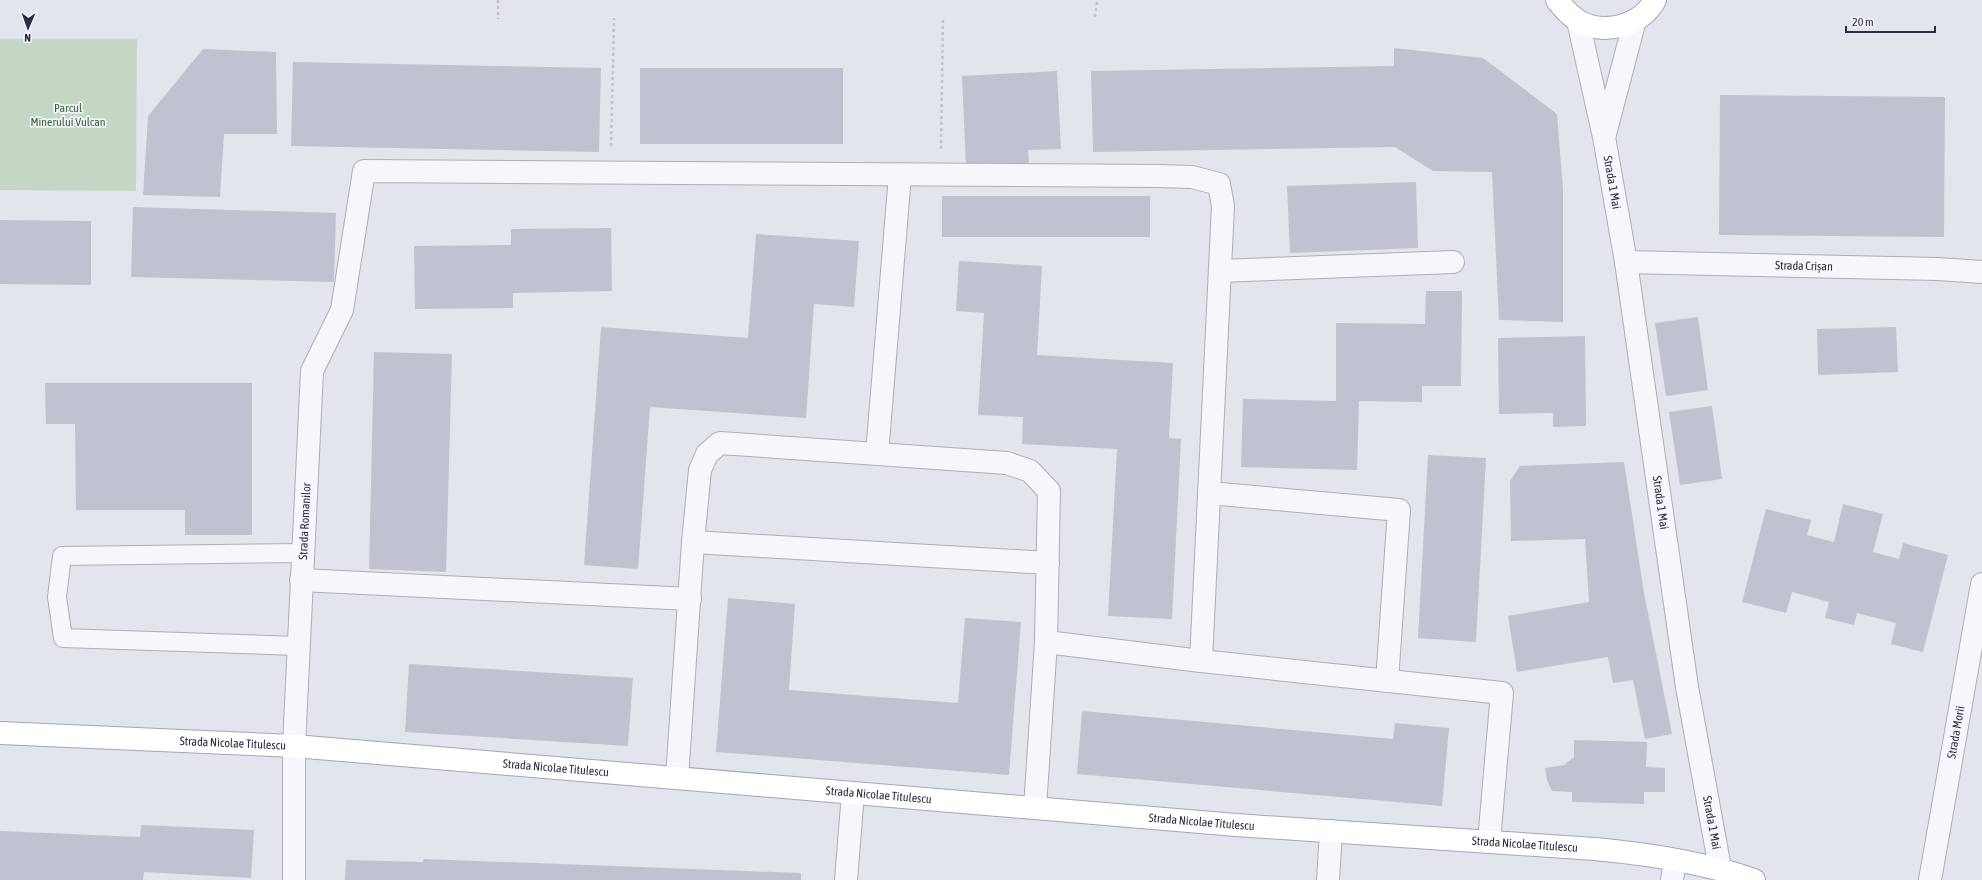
<svg xmlns="http://www.w3.org/2000/svg" width="1982" height="880" viewBox="0 0 1982 880" font-family="'Asap Condensed',sans-serif">
	<rect width="100%" height="100%" fill="#e3e5ec"/>
	<path fill="#c4d6c4" d="M0,39H137L136,191L0,190Z"/>
	<path fill="#c0c2cf" d="M1394,48L1483,58L1557,114L1563,189V322L1499,320L1492,172L1433,171L1395,147L1093,152L1091,71L1394,66Z
		M203,49L276,52L277,134H224L220,197L143,195L148,116Z
		M293,62L601,68L599,152L291,146Z
		M640,68H843V144H640Z
		M1057,71L1061,149L1028,150L1029,163L966,166L962,76Z
		M1720,95L1945,97L1944,237L1719,235Z
		M1416,182L1418,248L1290,253L1287,186Z
		M942,196H1150V237H942Z
		M133,207L336,213L334,282L131,277Z
		M0,220L91,221V285L0,284Z
		M611,228L612,291L513,293V308L415,309L414,246L511,245V229Z
		M756,234L859,241L854,307L814,304L806,418L650,407L638,569L584,565L601,327L748,338Z
		M959,261L1042,266L1037,355L1173,363L1169,438L1181,439L1172,619L1108,616L1117,449L1022,444L1023,417L978,415L984,313L956,311Z
		M1426,291H1462L1461,386H1422V402L1359,401L1357,470L1241,467L1243,399L1336,401V323L1425,324Z
		M1698,317L1708,390L1666,396L1655,323Z
		M1896,327L1898,372L1818,375L1817,329Z
		M1585,336L1586,426L1553,427V413L1499,414L1498,338Z
		M374,352L452,354L446,572L369,569Z
		M45,383H252V535H185V510H76L75,424H46Z
		M1712,406L1722,479L1680,485L1669,412Z
		M1428,455L1486,458L1476,642L1418,638Z
		M1624,462L1644,593L1672,734L1645,739L1633,680L1613,683L1608,657L1517,672L1508,616L1589,602L1585,539L1511,541L1510,481L1520,466Z
		M1843,504L1883,514L1873,552L1899,559L1903,543L1948,555L1923,652L1891,644L1896,623L1857,613L1854,625L1825,618L1829,602L1792,592L1786,613L1742,602L1766,509L1811,520L1807,535L1834,542Z
		M728,598L795,604L789,690L958,703L965,618L1021,622L1009,775L716,752Z
		M409,664L633,678L628,746L405,732Z
		M1082,711L1393,739L1395,723L1449,728L1442,806L1077,774Z
		M1574,740L1647,742L1646,767L1665,768V792H1644V804L1572,802V792L1552,791L1547,780L1545,768L1564,765L1574,757Z
		M141,825L254,830L251,878L144,872L143,880H0V831L140,837Z
		M424,859L801,873V880H345L346,860L423,862Z"/>
	<g fill="none" stroke-linecap="round" stroke-linejoin="round">
		<defs>
			<path id="lane" d="M298,646L63,638L57,597L62,556L303,553"/>
			<g id="street">
				<path id="s1" d="M1578,21L1604,137L1626,262L1687,687L1720,868"/>
				<path d="M1605,134L1635,20"/>
				<path id="s2" d="M1626,262L1938,269L1982,272"/>
				<path d="M1220,271L1453,262"/>
				<path d="M877,454L900,175"/>
				<path d="M1209,493L1399,510L1387,681"/>
				<path d="M693,542L1048,563"/>
				<path d="M301,580L690,599"/>
				<path d="M1046,642L1201,661"/>
				<path d="M677,778L693,542L700,470L707,454L720,443L1007,463L1030,471L1049,491L1046,642L1035,808"/>
				<path id="s3" d="M294,880V746L312,371L342,310L364,171L1159,176L1192,177L1219,184L1223,206L1201,661L1502,693L1489,841"/>
				<path d="M846,880L853,793"/>
				<path d="M1328,880L1331,831"/>
				<path d="M1672,880L1675,860"/>
				<path id="s4" d="M1930,880L1982,584"/>
			</g>
			<g id="primary">
				<path d="M1557,0C1563,8 1568,14 1577,20C1601,36 1641,27 1655,0"/>
				<path id="s5" d="M0,733L294,746L1236,825L1595,849C1649,854 1703,862 1754,880"/>
			</g>
		</defs>
		<use href="#lane" stroke="#acaeba" stroke-width="20"/>
		<use href="#street" stroke="#acaeba" stroke-width="24"/>
		<use href="#primary" stroke="#a2a6b8" stroke-width="24"/>
		<path stroke="#c1c2cb" stroke-width="2.5" stroke-dasharray="3 3" stroke-linecap="butt" d="M498,0V19
			M1095,17L1097,0
			M611,146L614,18
			M941,149L943,17"/>
		<use href="#lane" stroke="#f6f7fa" stroke-width="18"/>
		<use href="#street" stroke="#f6f7fa" stroke-width="22"/>
		<use href="#primary" stroke="#fff" stroke-width="22"/>
	</g>
	<g text-anchor="middle" dominant-baseline="central" stroke-width="3.5" stroke-linejoin="round" paint-order="stroke">
		<g font-size="12" fill="#376239" stroke="#f3f4f9">
			<text x="68" y="108">Parcul<tspan x="68" dy="14">Minerului Vulcan</tspan></text>
		</g>
		<g font-size="12" fill="#2a2d45" stroke="#f3f4f9">
			<text stroke="none"><textPath href="#s1" startOffset="165">Strada 1 Mai</textPath></text>
			<text stroke="none"><textPath href="#s2" startOffset="178">Strada Crișan</textPath></text>
			<text stroke="none"><textPath href="#s1" startOffset="489">Strada 1 Mai</textPath></text>
			<text stroke="none"><textPath href="#s3" startOffset="359">Strada Romanilor</textPath></text>
			<text stroke="none"><textPath href="#s4" startOffset="150">Strada Morii</textPath></text>
			<text stroke="none"><textPath href="#s5" startOffset="233">Strada Nicolae Titulescu</textPath></text>
			<text stroke="none"><textPath href="#s5" startOffset="557">Strada Nicolae Titulescu</textPath></text>
			<text stroke="none"><textPath href="#s5" startOffset="881">Strada Nicolae Titulescu</textPath></text>
			<text stroke="none"><textPath href="#s5" startOffset="1205">Strada Nicolae Titulescu</textPath></text>
			<text stroke="none"><textPath href="#s1" startOffset="813">Strada 1 Mai</textPath></text>
			<text stroke="none"><textPath href="#s5" startOffset="1529">Strada Nicolae Titulescu</textPath></text>
		</g>
	</g>
	<g transform="translate(28 28) rotate(182)" stroke="#f3f4f9" stroke-width="3" paint-order="stroke">
	<path d="M0-3L7 15L0 10L-7 15Z" fill="#2a2d45"/>
	<text y="-6" font-size="11" font-weight="bold" text-anchor="middle" fill="#2a2d45">N</text>
	</g>
	<path d="M1846 26v6h89v-6" fill="none" stroke="#2a2d45" stroke-width="2"/>
	<text x="1852" y="26" font-size="12" fill="#2a2d45" stroke="#f3f4f9" stroke-width="3" paint-order="stroke">20 m</text>
</svg>
